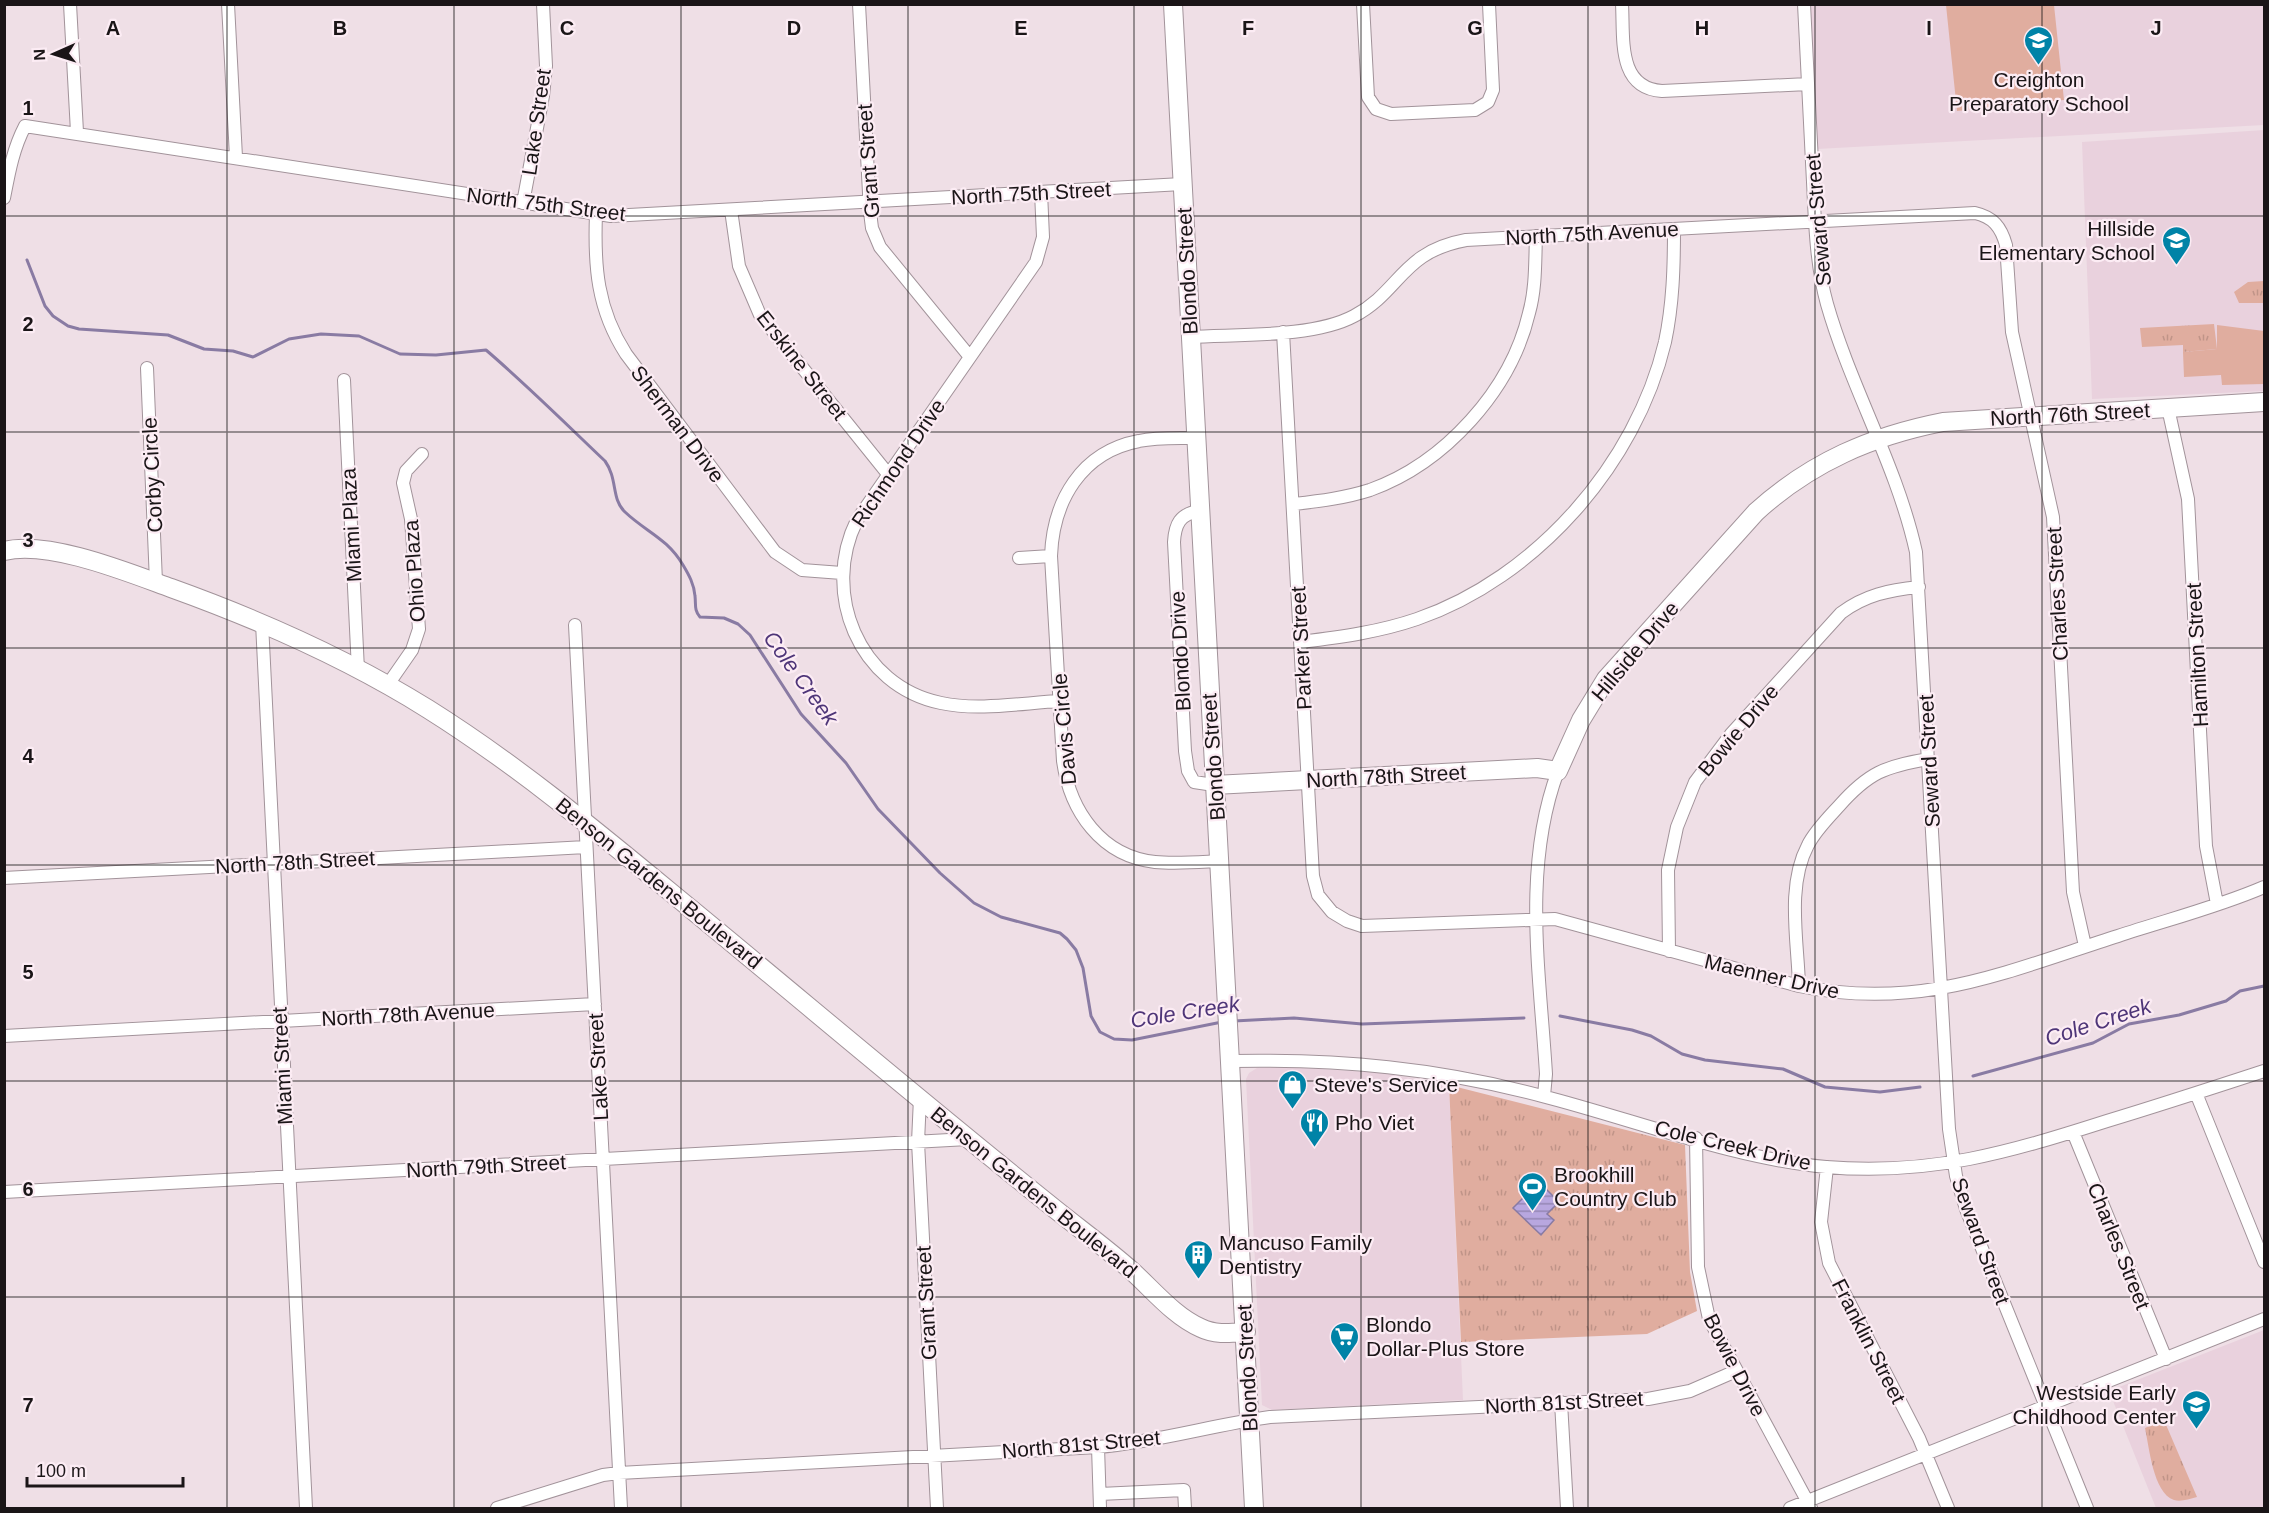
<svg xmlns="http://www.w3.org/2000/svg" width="2269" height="1513" viewBox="0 0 2269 1513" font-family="Helvetica,sans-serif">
	<defs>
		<pattern id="park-tufts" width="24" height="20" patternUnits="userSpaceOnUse" patternTransform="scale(1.5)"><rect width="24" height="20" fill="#e0ad9f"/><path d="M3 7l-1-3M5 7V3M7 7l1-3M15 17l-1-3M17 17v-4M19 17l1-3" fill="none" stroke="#c09488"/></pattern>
		<pattern id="water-rules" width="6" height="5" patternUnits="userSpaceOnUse" patternTransform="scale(1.5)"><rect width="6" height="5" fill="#b8a7df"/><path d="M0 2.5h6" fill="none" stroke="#9587b4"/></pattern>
	</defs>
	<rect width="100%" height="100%" fill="#efdfe6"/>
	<path fill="#e9d1dd" d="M1810,5H2264V125L1817,149Z
		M2264,130V391L2092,399L2082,142Z
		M1286,1067L1384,1073L1449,1085L1463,1400L1272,1410L1262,1405L1246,1079L1249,1073L1257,1068Z
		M2264,1330V1508H2156L2109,1391Z"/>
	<path fill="#e0ad9f" d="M1946,5H2054L2064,100L1957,111Z
		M2217,325L2264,331V384L2222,385L2221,375L2184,377L2183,352L2217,349Z"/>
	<path fill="url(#park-tufts)" d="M2264,281V303H2239L2234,292L2248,282Z
		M2214,324L2217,349L2183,352V345L2142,347L2140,328Z
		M1449,1085L1685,1145L1690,1272L1697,1311L1647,1334L1461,1342Z
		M2164,1420L2197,1497C2189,1499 2181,1502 2174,1500C2153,1493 2149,1446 2145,1428Z"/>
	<path fill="url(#water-rules)" stroke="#897ba3" stroke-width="1.5" d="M1546,1189L1559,1202L1547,1214L1554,1220L1541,1235L1513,1208L1527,1194L1534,1201Z"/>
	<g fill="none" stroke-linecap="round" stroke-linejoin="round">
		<path stroke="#897ba3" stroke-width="3" d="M27,260L45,306L53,316L68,326L79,329L168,335L204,349L233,351L253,357L289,339L321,334L359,336L400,354L436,355L486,350C528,386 566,424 605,461C618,479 611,499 625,512C646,532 667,538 683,565C689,575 694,584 695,596C696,605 694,610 700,617L724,618L738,624L750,635L801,714L846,763L878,809L940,873L974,903L1001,917L1060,933L1067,939L1076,950L1083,968L1091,1016L1100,1032L1114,1039L1132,1040L1222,1022
			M1560,1016L1632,1030L1651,1036L1682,1054L1705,1060L1783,1069L1825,1087L1880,1092L1920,1087
			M1234,1021L1294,1018L1362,1024L1524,1018
			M1973,1076L2093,1043L2129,1024L2179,1015L2226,1001L2240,991L2264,986"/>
		<defs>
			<path id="street" d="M70,4L77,132
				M228,4L236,157
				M859,4L870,212L872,228L880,247L970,357
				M1363,4L1368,97L1376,109L1391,114L1475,110L1488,102L1493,90L1489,4
				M1622,4C1624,39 1617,88 1662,91L1808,84
				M1804,4C1807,64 1810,123 1813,182C1815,222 1816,265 1827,304C1851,388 1897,466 1916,552L1949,1129L1956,1176L1966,1209L2087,1508
				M1041,192L1043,237L1036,262L857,520C821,592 858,686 941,703C978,711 1022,703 1060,701
				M4,198C9,172 13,149 25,126L611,216L1182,184
				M523,203L543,96L546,66L543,4
				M731,210L739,266L760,315L888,474
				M596,214C594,266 597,309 626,354L775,552L802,570L842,573
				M1283,332L1313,876L1318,895L1332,912L1347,921L1362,926L1555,919L1799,986C1920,1011 2005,972 2118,936C2166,920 2218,907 2264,887
				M1190,337C1237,334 1313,338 1354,316C1401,291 1401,252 1466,240L1975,213C1993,217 2001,227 2006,245L2012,332L2053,517L2073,892L2085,946
				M147,368L156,582
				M344,380L358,670
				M2168,408L2188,499L2206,846L2217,904
				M1195,438C1177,438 1157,437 1139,441C1081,452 1053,501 1051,556L1063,761C1070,811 1101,856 1155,862C1176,864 1199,862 1220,861
				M1294,504C1320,501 1345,498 1370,490C1445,463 1511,390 1529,313C1536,288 1535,262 1536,236
				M1199,511C1180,514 1175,524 1174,542L1185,751L1188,771L1194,782L1214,785
				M1019,558L1051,556
				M262,623L306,1508
				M575,625L621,1508
				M1301,642C1341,637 1379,632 1417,619C1536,578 1636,464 1665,342C1673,304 1674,267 1674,229
				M387,686L412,650L419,629L411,519L403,483L406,471L422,454
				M4,878L586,847
				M1669,951L1668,870L1677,827L1695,782L1731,734L1841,613C1865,595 1889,590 1919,587
				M1799,986C1798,942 1786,886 1808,845C1815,831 1828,818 1839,806C1868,773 1885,766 1929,759
				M4,1036L595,1004
				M1232,1061C1340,1059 1437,1068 1542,1096C1632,1119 1735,1159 1826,1167C1930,1176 2010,1152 2107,1121C2160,1105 2212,1088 2264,1071
				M2196,1093L2264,1262
				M1544,1096L1546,1074C1540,974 1522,867 1558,771
				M920,1098L918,1142L937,1508
				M2073,1132L2166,1359
				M1696,1138L1698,1267L1709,1319L1811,1508
				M1827,1167L1821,1222L1829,1263L1919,1438L1948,1508
				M4,1192L968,1139
				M1561,1402L1567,1508
				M1098,1447L1100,1508
				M1100,1494L1184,1490L1185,1508
				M497,1508L603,1475L619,1473L1098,1447C1157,1442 1212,1425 1270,1417L1648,1399L1690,1391L1736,1371
				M1790,1508L2264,1319"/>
			<path id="secondary" d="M1173,4L1254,1508
				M4,551C49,540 127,572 171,588C260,620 348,659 428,709C522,768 606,839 691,909C811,1008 929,1108 1050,1205C1077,1227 1106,1248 1132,1271C1153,1290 1175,1317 1201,1328C1215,1335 1231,1333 1246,1332
				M1214,785L1537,768L1558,771L1581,720L1606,679L1756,512C1811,462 1872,436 1943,422L2264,402"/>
		</defs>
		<use href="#street" stroke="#a2939a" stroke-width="14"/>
		<use href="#secondary" stroke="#a2939a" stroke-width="20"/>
		<use href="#street" stroke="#fff" stroke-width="12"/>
		<use href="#secondary" stroke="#fff" stroke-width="18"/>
	</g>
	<path fill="none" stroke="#1a1517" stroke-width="1.5" stroke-opacity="0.55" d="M227,4V1508M454,4V1508M681,4V1508M908,4V1508M1134,4V1508M1361,4V1508M1588,4V1508M1815,4V1508M2042,4V1508M4,216H2264M4,432H2264M4,648H2264M4,865H2264M4,1081H2264M4,1297H2264"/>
	<defs>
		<symbol id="school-pin" viewBox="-11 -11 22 30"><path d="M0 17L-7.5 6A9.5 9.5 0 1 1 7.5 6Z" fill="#0083a7" stroke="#fcecf4"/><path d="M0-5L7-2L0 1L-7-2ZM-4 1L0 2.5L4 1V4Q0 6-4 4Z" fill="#fff"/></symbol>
		<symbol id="shop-pin" viewBox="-11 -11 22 30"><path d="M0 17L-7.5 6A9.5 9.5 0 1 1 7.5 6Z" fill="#0083a7" stroke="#fcecf4"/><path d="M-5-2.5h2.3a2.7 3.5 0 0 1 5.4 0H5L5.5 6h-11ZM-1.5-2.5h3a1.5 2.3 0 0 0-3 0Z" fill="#fff"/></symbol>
		<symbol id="restaurant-pin" viewBox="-11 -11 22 30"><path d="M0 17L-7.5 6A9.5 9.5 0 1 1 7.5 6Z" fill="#0083a7" stroke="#fcecf4"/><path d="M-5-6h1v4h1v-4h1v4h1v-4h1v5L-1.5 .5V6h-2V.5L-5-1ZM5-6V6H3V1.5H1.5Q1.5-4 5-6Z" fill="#fff"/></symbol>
		<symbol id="stadium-pin" viewBox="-11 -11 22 30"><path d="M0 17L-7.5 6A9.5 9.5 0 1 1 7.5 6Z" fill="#0083a7" stroke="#fcecf4"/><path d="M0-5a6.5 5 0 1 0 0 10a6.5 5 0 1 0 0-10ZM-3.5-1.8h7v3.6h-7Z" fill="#fff"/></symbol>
		<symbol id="building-pin" viewBox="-11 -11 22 30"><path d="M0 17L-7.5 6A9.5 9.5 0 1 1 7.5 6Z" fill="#0083a7" stroke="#fcecf4"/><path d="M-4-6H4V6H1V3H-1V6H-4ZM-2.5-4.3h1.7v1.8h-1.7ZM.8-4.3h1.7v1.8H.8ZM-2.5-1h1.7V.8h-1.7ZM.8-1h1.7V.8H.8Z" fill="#fff"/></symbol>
		<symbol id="supermarket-pin" viewBox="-11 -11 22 30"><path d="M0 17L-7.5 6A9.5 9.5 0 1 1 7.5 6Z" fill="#0083a7" stroke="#fcecf4"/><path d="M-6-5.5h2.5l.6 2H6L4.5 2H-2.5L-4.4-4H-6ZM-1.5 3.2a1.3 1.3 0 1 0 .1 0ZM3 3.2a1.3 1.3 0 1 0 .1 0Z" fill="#fff"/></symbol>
	</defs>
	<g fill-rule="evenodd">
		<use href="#school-pin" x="2022" y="24" width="33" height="45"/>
		<use href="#school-pin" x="2160" y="224" width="33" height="45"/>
		<use href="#shop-pin" x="1276" y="1068" width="33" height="45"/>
		<use href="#restaurant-pin" x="1298" y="1106" width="33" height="45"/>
		<use href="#stadium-pin" x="1516" y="1170" width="33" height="45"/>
		<use href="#building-pin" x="1182" y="1238" width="33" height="45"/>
		<use href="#supermarket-pin" x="1328" y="1320" width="33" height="45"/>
		<use href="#school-pin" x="2180" y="1388" width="33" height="45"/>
	</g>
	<g text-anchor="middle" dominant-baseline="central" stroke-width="4.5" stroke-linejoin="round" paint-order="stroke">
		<g font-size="21" fill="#1a1517" stroke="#fcecf4" text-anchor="start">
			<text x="2039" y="79" text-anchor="middle">Creighton<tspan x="2039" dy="24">Preparatory School</tspan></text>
			<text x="2155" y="228" text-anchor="end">Hillside<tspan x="2155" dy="24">Elementary School</tspan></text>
			<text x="1314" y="1084">Steve's Service</text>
			<text x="1335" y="1122">Pho Viet</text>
			<text x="1554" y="1174">Brookhill<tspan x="1554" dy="24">Country Club</tspan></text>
			<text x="1219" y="1242">Mancuso Family<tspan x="1219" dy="24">Dentistry</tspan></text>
			<text x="1366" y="1324">Blondo<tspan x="1366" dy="24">Dollar-Plus Store</tspan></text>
			<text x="2176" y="1392" text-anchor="end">Westside Early<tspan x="2176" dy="24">Childhood Center</tspan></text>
		</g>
		<g font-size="21" fill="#1a1517" stroke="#fcecf4">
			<text transform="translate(536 122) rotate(-82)">Lake Street</text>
			<text transform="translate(868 161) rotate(-94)">Grant Street</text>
			<text transform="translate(1031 193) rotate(-3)">North 75th Street</text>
			<text transform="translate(546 204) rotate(7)">North 75th Street</text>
			<text transform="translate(1818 220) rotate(-95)">Seward Street</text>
			<text transform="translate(1592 233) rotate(-3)">North 75th Avenue</text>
			<text transform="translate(1187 271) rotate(-93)">Blondo Street</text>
			<text transform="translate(802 365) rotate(52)">Erskine Street</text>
			<text transform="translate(2070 414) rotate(-3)">North 76th Street</text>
			<text transform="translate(678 424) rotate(53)">Sherman Drive</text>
			<text transform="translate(898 463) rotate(-56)">Richmond Drive</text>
			<text transform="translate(152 475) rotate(-93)">Corby Circle</text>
			<text transform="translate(351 525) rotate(-93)">Miami Plaza</text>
			<text transform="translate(414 571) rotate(-94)">Ohio Plaza</text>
			<text transform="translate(2057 594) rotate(-93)">Charles Street</text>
			<text transform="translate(1301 648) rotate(-93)">Parker Street</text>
			<text transform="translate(1180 651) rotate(-93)">Blondo Drive</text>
			<text transform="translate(1635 651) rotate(-50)">Hillside Drive</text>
			<text transform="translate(2197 655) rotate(-93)">Hamilton Street</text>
			<text transform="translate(1064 729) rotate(-95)">Davis Circle</text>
			<text transform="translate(1738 730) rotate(-50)">Bowie Drive</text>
			<text transform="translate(1213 757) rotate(-94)">Blondo Street</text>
			<text transform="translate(1929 761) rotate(-93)">Seward Street</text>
			<text transform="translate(1386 776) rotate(-3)">North 78th Street</text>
			<text transform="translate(295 862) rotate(-3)">North 78th Street</text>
			<text transform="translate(659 883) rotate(39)">Benson Gardens Boulevard</text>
			<text transform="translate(1772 976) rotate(13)">Maenner Drive</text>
			<text transform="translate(408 1014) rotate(-3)">North 78th Avenue</text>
			<text transform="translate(282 1066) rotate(-93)">Miami Street</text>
			<text transform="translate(598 1067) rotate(-93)">Lake Street</text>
			<text transform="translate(1733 1145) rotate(13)">Cole Creek Drive</text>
			<text transform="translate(486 1166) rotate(-3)">North 79th Street</text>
			<text transform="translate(1034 1192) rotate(39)">Benson Gardens Boulevard</text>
			<text transform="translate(1981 1241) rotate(70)">Seward Street</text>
			<text transform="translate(2119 1246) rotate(68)">Charles Street</text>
			<text transform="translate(926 1303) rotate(-93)">Grant Street</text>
			<text transform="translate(1869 1341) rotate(63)">Franklin Street</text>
			<text transform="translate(1735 1365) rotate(63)">Bowie Drive</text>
			<text transform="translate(1247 1368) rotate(-93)">Blondo Street</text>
			<text transform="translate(1564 1402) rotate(-3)">North 81st Street</text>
			<text transform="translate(1081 1444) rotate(-5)">North 81st Street</text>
		</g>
		<g font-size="22" font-style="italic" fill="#4e3578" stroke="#fcecf4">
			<text transform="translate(801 678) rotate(54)">Cole Creek</text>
			<text transform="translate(1185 1012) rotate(-9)">Cole Creek</text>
			<text transform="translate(2098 1022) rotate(-18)">Cole Creek</text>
		</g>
	</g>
	<g font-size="20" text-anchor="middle" font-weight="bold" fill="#1a1517" stroke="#fcecf4" stroke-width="4.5" stroke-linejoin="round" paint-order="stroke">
		<text x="113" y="35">A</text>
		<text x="340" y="35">B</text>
		<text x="567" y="35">C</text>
		<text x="794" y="35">D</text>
		<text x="1021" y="35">E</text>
		<text x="1248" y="35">F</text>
		<text x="1475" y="35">G</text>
		<text x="1702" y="35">H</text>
		<text x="1929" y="35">I</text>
		<text x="2156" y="35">J</text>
		<text x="28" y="115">1</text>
		<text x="28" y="331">2</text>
		<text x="28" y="547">3</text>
		<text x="28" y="763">4</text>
		<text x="28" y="979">5</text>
		<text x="28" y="1196">6</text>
		<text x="28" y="1412">7</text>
	</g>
	<rect width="2269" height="1513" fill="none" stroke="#1a1517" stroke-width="12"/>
	<g transform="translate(54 54) rotate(267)" stroke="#fcecf4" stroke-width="4.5" paint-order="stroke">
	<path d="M0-4.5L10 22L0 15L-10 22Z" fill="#1a1517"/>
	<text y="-9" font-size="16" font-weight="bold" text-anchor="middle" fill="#1a1517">N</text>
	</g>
	<path d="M27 1477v9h156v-9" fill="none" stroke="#1a1517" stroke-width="3"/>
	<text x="36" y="1477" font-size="18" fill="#1a1517" stroke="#fcecf4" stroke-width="4.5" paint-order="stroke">100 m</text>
</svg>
